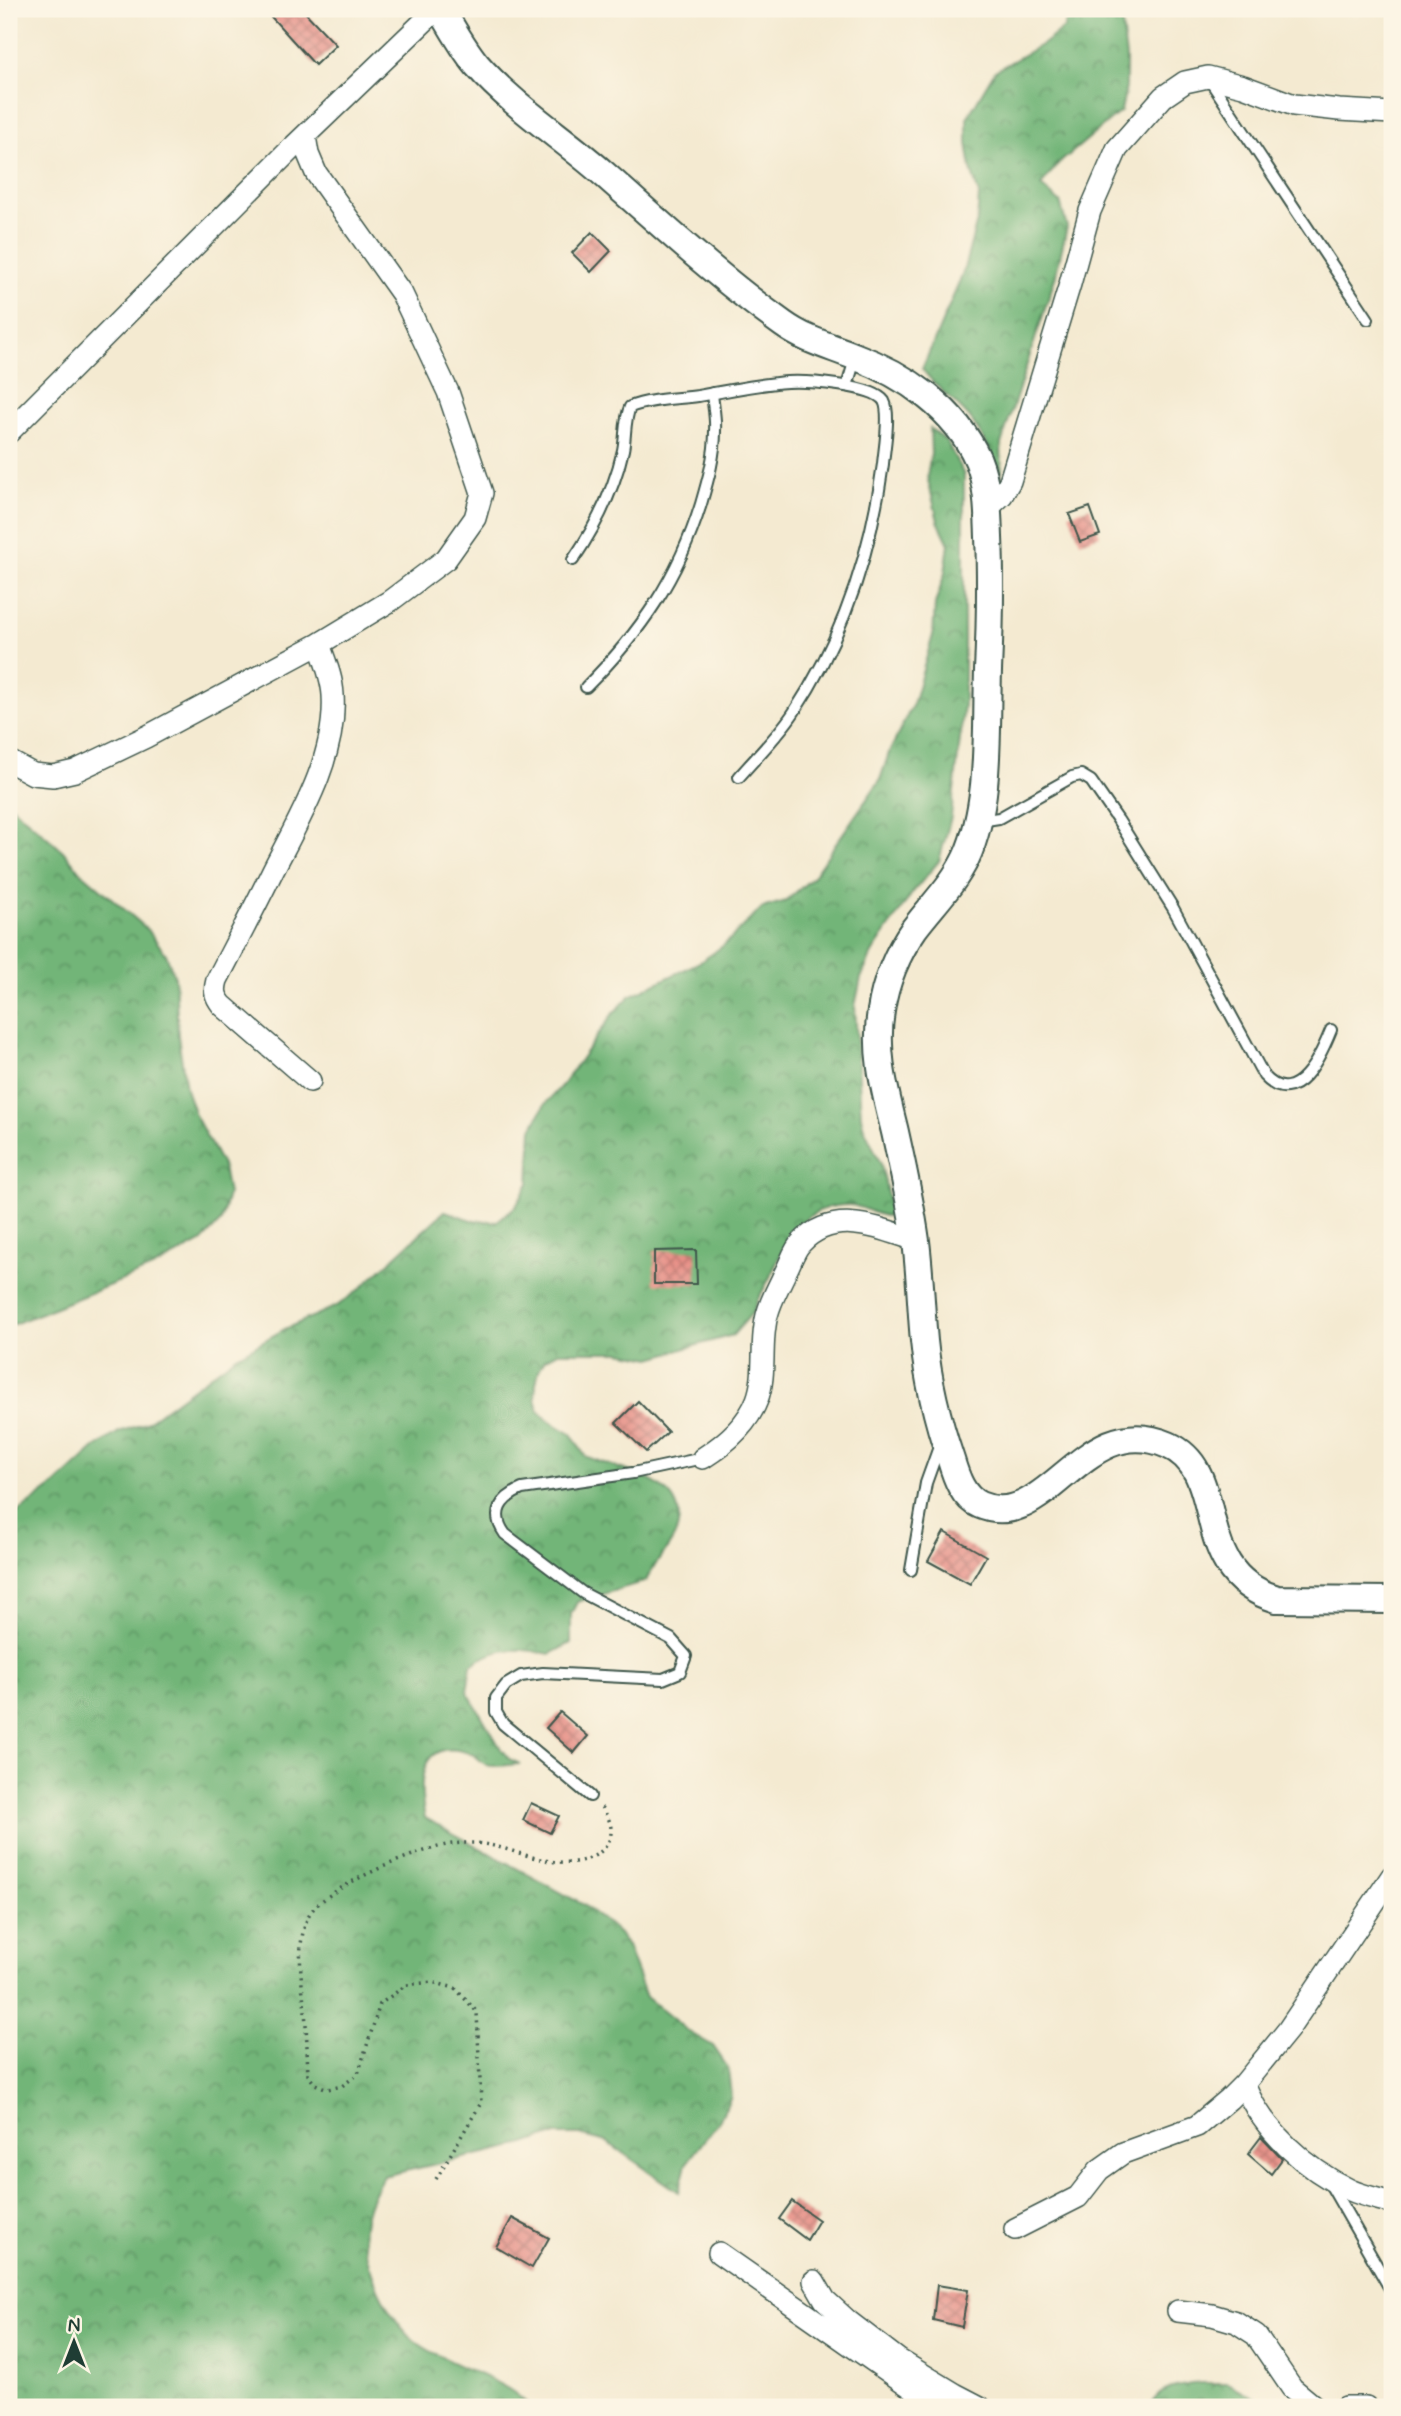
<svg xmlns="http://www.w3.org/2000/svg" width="1401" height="2416" viewBox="0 0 1401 2416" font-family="Mynerve,sans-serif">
	<defs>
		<pattern id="forest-crowns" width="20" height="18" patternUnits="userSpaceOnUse" patternTransform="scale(1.75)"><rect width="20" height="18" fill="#72b578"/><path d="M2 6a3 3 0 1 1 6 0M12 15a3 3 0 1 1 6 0" fill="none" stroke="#5d9463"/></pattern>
		<pattern id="building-cross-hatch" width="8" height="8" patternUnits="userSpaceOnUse" patternTransform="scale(1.75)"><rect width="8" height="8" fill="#e79087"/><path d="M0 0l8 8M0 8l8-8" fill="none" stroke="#bb776f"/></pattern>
	</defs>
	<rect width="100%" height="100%" fill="#fcf5e5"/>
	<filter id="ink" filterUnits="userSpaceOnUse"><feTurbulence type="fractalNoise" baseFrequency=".0143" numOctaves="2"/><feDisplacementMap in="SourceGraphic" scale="14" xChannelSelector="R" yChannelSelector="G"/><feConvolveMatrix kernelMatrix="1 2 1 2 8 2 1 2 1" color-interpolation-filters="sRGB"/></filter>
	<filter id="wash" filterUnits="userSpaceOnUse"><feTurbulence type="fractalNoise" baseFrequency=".00686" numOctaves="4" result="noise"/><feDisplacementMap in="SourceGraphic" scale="28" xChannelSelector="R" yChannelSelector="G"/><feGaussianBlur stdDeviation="1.57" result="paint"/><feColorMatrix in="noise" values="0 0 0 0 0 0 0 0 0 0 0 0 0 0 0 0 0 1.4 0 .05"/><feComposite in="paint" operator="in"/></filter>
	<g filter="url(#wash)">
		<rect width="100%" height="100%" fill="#f4ead1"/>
		<path fill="url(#forest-crowns)" stroke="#487956" stroke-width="2" d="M1070,9H1120L1126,57V87L1121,111L1057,165L1041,186L1060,202L1067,227L1055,278L1001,444L1002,476C992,456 983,434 969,417C954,400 935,387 922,369L962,276L977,221L979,195L971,169L967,143V118L995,71L1043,44L1064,28Z
			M930,428L947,442L964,475V705L951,817L939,861L913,892L873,951L861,978L855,1006L861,1116L864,1128L881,1164L892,1216C878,1218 865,1206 850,1205C789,1204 784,1258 758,1299L753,1312L733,1335L651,1358L620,1352H558L545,1359L539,1370L536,1383L535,1398L539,1411L548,1420L571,1434L585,1456C619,1471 697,1481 675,1535C668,1551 653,1564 646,1581L577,1602L571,1614V1643L550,1654C520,1648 497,1646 471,1665L467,1691L501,1749L509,1759L520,1764C511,1764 496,1768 487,1765C482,1763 478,1757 474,1755C421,1734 417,1778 425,1818L584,1905L609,1925L619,1934L627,1946L646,1997L689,2032L713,2046L728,2068L731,2096L719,2121L686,2164L679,2192L607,2142L580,2135H551L525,2144L383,2176C374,2192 366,2207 364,2226C360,2261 390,2324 419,2344C448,2364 481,2372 510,2390C518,2395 525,2402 531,2407H9V1519L56,1484L95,1448L119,1432L146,1423L235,1357L285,1329L337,1306L359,1290L445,1211L471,1220L496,1222L516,1206L529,1183L532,1129L545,1104L563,1084L612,1015L630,996L702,961L724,945L762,908L786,901L812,878L880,780L889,753L913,704L933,635L935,604L945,573L949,544L938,521L927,476L931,454Z
			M9,804L63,851L80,871L147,929L166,954L175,978L178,1036L186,1089L195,1115L223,1167L228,1194L221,1221L201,1242L152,1268L9,1326Z
			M1201,2383H1227L1271,2407H1150C1158,2387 1182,2385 1201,2383Z"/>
		<g id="blocks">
			<path fill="url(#building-cross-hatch)" d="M264,9H302L336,45L315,65Z
				M592,232L611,251L591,272L572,253Z
				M1090,507L1100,535L1080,542L1069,514Z
				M696,1250L697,1284H654V1251Z
				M638,1401L668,1432L646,1452L616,1423Z
				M944,1532L986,1556L970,1584L928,1561Z
				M560,1712L588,1736L574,1753L546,1728Z
				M531,1803L559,1816L550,1833L523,1820Z
				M1261,2137L1282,2159L1271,2174L1248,2154Z
				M792,2201L819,2220L807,2240L779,2219Z
				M512,2218L549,2238L532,2268L496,2247Z
				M937,2285L968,2290L962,2327L933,2320Z"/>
		</g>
	</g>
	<g filter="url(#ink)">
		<use href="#blocks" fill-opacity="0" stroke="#3f574c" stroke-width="2"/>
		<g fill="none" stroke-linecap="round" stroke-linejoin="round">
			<defs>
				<path id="service" d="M1209,79L1368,319
					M847,386L856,356
					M573,560C596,526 614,491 623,450C626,436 624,421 630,407C650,399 676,399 698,396C727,391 757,384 787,382C806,381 873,385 884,401C891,414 884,450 883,464C871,552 843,638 794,712C779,735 757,756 739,777
					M586,687C641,632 678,578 701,504C708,480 715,456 715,431C716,418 713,406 712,393
					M980,821L999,818L1072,777L1081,775L1091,781L1118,820L1173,908L1264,1076C1296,1111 1321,1055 1331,1030
					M911,1570L926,1483L940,1444
					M590,1796L503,1724L496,1712V1698L506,1685L521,1676L543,1673L663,1679L680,1672L686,1656L671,1639L583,1593L505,1534C490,1513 501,1498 522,1489L633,1473L703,1458
					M1330,2184L1392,2292"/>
				<path id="minor" d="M9,432L290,150L437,9
					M988,508L1002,495L1010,481L1070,284L1090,211L1117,149L1163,97L1185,82L1208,77L1243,86L1294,105L1339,110L1392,113
					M9,761L33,774L53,776L75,771L146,737L319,644L390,601L446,559L475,518L482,493L448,392L402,294L316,173L308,154L305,136
					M310,1081L222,1005C215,996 214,991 217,980C236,943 255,907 273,870C300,818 337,756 333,695C332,677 325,661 319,644
					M703,1458C725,1444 747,1426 757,1400C766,1376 761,1350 765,1326C767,1307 778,1288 786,1271C791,1262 794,1250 801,1243C834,1208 878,1228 916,1240
					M1244,2084C1262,2130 1306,2169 1350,2190C1363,2196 1379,2199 1392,2203
					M1015,2229L1078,2197L1099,2170L1123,2153L1197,2126L1229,2099L1244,2084L1288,2030L1392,1876
					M719,2253L932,2402
					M814,2281L825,2300L848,2321L899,2360L955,2394
					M1178,2311L1212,2315L1236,2322L1256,2335L1292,2388L1315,2407
					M942,2399L955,2394L980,2407
					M1346,2407H1366"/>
				<path id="tertiary" d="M441,9C452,28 463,48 477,65C514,107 562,137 604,174C662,225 720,279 783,324C805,340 829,346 854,356C904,374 956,409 978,460C988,485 988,511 989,537C991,582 990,626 988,671C986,729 991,804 966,858C953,885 932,905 914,929C897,953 885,983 881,1011C874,1053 885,1091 895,1132C903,1168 911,1205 916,1241C920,1274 921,1308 924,1341C928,1382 938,1422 951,1460C956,1477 963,1498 980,1505C1048,1534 1083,1408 1168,1445C1232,1473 1186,1572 1277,1599L1392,1600"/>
			</defs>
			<use href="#service" stroke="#3f574c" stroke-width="14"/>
			<use href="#minor" stroke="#3f574c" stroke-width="24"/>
			<use href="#tertiary" stroke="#3f574c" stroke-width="30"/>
			<path stroke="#3f574c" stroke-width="3.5" stroke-dasharray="2 5" stroke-linecap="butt" d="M436,2179L481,2103L477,2012L455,1988L432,1982L406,1985L380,2004L358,2074L342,2086L328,2089L315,2084L308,2075C307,2054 307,2033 305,2012C302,1980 295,1947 308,1917C319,1889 423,1847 453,1844C460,1843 467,1843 474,1843C508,1845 538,1865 573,1862C607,1859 625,1831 598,1804"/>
			<use href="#service" stroke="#fff" stroke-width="10"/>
			<use href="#minor" stroke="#fff" stroke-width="21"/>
			<use href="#tertiary" stroke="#fff" stroke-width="26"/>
		</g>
	</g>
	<rect width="1401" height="2416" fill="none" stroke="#fcf5e5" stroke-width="35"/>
	<g transform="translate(74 2342)" stroke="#fcf5e5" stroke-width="5" paint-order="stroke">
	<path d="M0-5L12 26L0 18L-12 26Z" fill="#1f3d34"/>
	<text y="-10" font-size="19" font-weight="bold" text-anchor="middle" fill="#1f3d34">N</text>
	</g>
</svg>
